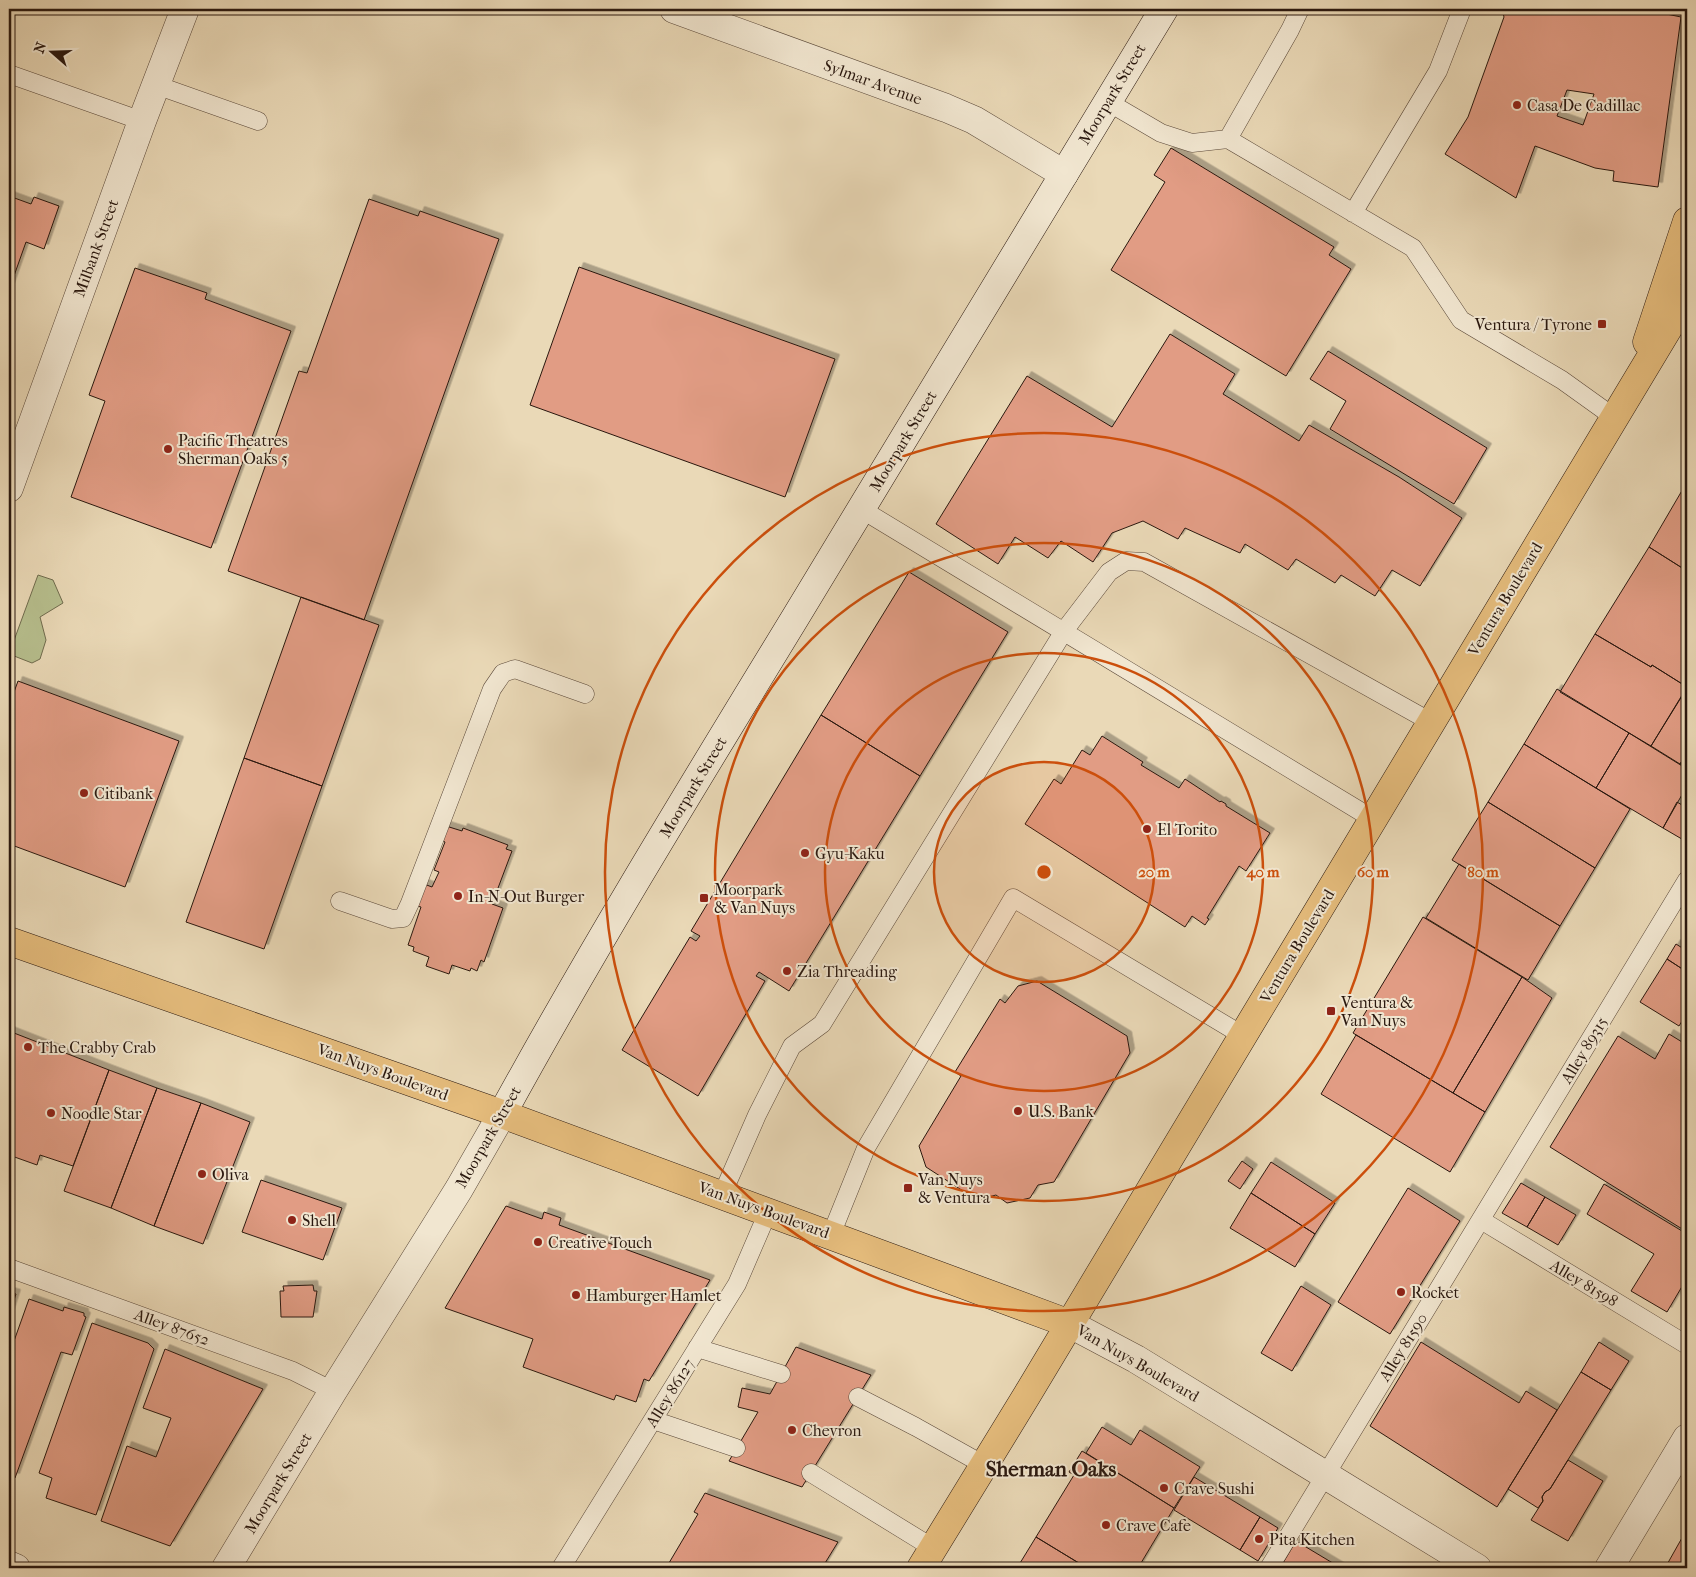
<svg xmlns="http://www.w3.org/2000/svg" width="1696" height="1577" viewBox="0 0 1696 1577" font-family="'IM FELL French Canon',serif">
	<defs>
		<filter id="shadow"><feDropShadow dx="4.5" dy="-4.5" stdDeviation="0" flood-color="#0004"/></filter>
	</defs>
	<rect width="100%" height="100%" fill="#ead9b7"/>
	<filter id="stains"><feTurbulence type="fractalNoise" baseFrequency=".004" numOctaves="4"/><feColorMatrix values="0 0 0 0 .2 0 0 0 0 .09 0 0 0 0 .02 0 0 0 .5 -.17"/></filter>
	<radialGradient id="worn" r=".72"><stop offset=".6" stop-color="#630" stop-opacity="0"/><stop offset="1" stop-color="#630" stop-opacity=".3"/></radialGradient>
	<path fill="#b7bf8e" stroke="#706c4e" d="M38,575L53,580L63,603L40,617L46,640L40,659L32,663L9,654Z"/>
	<path fill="#e19c84" stroke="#2a180f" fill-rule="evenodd" filter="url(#shadow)" d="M1502,9H1651L1652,11L1681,17L1658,187L1613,181L1614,171L1595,168L1535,146L1516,198L1445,154L1468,117L1504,17ZM1567,90L1594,94L1583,125L1557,116Z
		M1171,148L1334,247L1329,255L1351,269L1286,376L1111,270L1165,182L1154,175Z
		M9,196L31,204L34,197L59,206L44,249L26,242L9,290Z
		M369,199L418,216L420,211L499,239L364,620L228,571L299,371L307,373Z
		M579,267L835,359L785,497L530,405Z
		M135,268L207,293L205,299L291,331L211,548L71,497L105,401L89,395Z
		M1170,334L1235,374L1223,394L1299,441L1309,425L1399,477L1462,518L1420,586L1392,570L1375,596L1341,575L1335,583L1296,559L1288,570L1245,544L1240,553L1185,528L1178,539L1143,521L1112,533L1093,562L1061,541L1048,558L1015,537L998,564L936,524L1027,376L1112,427Z
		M1328,351L1487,448L1454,504L1330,429L1346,401L1310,379Z
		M1687,482V571L1649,547Z
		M1649,547L1687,571V687L1652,665L1651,667L1595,634Z
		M909,572L1008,632L920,776L821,715Z
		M301,597L379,625L322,786L244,758Z
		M1595,634L1651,667L1652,665L1687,687L1651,746L1560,692Z
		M18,681L179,741L125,887L9,844V706Z
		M1687,688V753L1680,764L1651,746Z
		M1557,689L1629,733L1596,788L1524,744Z
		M821,715L920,776L789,991L759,972L756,976L765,981L698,1096L622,1050L690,937L696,941L700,936L691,931Z
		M1629,733L1687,769V786L1663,828L1596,788Z
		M1102,736L1143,762L1141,765L1179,788L1185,779L1220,802L1221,801L1226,804V806L1270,833L1246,871L1239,866L1207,918L1209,919L1205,925L1192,916L1185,927L1025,824L1054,779L1061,784L1082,750L1090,755Z
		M1524,744L1630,809L1595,868L1488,802Z
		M1687,753V769L1680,764Z
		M244,758L322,786L264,949L186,922Z
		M1488,802L1595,868L1560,926L1452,860Z
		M1677,802L1687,808V842L1663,828Z
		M446,826L462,831L463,828L508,845L506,849L512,851L492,904L503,908L484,962L481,960L477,971L471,968L470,971L452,965L449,974L426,966L429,957L413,951L414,947L408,945L421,907L417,906L424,884L432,887L439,872L434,870L445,842L441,840Z
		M1459,864L1560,926L1528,980L1426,918Z
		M1423,917L1522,977L1453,1093L1353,1033Z
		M1676,944L1687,951V972L1667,959Z
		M1667,959L1687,972V1013L1679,1026L1640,1002Z
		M1522,977L1552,998L1485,1112L1453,1093Z
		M1037,981L1127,1036L1130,1053L1054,1182L1038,1185L1030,1198L1007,1203L996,1195L977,1200L926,1167L919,1146L961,1076L955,1072L1000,999L1005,1003L1018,986Z
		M9,1031L14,1033L9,1048Z
		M14,1033L109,1070L73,1166L40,1155L37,1165L9,1155V1048Z
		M1669,1034L1687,1045V1232L1550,1147L1618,1036L1655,1059Z
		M1356,1035L1485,1112L1450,1172L1321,1094Z
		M109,1070L157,1088L111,1208L64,1191Z
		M157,1088L201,1103L154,1226L111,1208Z
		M201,1103L250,1122L203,1244L154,1226Z
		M1242,1161L1253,1169L1240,1189L1228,1181Z
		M1271,1162L1335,1203L1315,1234L1251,1193Z
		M261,1180L342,1208L323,1260L242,1232Z
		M1521,1183L1545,1197L1527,1227L1502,1213Z
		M1604,1184L1687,1234V1278L1667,1312L1631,1291L1654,1254L1587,1214Z
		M1408,1188L1460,1221L1390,1334L1338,1302Z
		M1251,1193L1315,1234L1295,1267L1230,1228Z
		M1545,1197L1576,1215L1558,1245L1527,1227Z
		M506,1206L542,1219L544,1212L561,1218L559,1225L710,1280L649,1381L644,1379L636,1402L616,1395L614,1400L523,1367L533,1339L445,1308Z
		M313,1285L314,1291H317L313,1317H281L280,1291H284L283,1286Z
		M1301,1286L1331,1305L1292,1371L1261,1353Z
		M9,1292L16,1294L9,1316Z
		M29,1299L63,1311L64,1307L84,1313V1316L86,1317L72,1355L61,1352L15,1478L9,1476V1355Z
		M92,1323L148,1343L154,1349L96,1515L46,1498L52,1478L39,1473Z
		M1421,1342L1519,1403L1526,1391L1557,1410L1497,1507L1370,1426Z
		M1599,1342L1629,1361L1611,1390L1581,1372Z
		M796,1347L871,1375L802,1487L729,1461L758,1412L738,1407L742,1388L770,1394Z
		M165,1349L263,1389L170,1546L101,1521L127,1446L156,1457L171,1418L143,1408Z
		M1581,1372L1611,1390L1550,1489L1545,1492L1542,1497L1543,1501L1538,1508L1508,1489Z
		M1102,1427L1131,1445L1140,1430L1200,1467L1174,1508L1086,1453Z
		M1082,1451L1174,1508L1138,1568H1087L1036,1537L1074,1475L1069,1472Z
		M1568,1460L1603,1481L1568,1541L1531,1520L1543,1501L1542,1497L1545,1492L1550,1489Z
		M1194,1477L1260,1517L1240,1550L1174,1510Z
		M705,1493L838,1542L822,1568H666L698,1514L694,1512Z
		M1260,1517L1278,1528L1258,1561L1240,1550Z
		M1687,1529V1568H1665Z
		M1036,1537L1087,1568H1017Z
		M1296,1541L1341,1568H1280Z"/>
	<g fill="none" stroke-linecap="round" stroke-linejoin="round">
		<defs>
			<path id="service" d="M9,74L142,121
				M156,85L258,121
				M1108,102L1161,133L1192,143L1228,139L1413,248L1461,320L1562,380L1615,418
				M1228,139L1290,30L1300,9
				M1353,213L1438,71L1462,9
				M861,509L1373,819
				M340,901L392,919L403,918L410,903L492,689L503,673L515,669L585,694
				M722,1195L757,1115L792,1046L822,1024L1064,631L1109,572L1126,561L1144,562L1431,722
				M1481,1220L1687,1345
				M831,1235L866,1148L1013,898L1242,1035
				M9,1268L293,1371L333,1391
				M697,1348L781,1374
				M858,1397L916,1427L984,1465
				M653,1420L736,1448
				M811,1473L933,1548
				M561,1568L737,1284L768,1212
				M1269,1568L1687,880"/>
			<path id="minor" d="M674,9L946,108L974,120L1064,174
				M9,488L142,121L185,9
				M1070,1324L1136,1359L1477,1568
				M9,1565L16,1568
				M226,1568L333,1391L459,1189L502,1114
				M1609,1568L1687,1438"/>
			<path id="secondary" d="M502,1114C594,946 695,782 795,618C919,416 1042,213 1164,9"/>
			<path id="primary" d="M1647,342L1687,221
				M9,941L502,1114L1070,1324
				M921,1568L1027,1395L1687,297"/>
		</defs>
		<use href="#service" stroke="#5a4839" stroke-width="19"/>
		<use href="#minor" stroke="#5a4839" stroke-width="29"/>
		<use href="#secondary" stroke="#2a180f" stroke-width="29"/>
		<use href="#primary" stroke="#2a180f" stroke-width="29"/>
		<use href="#service" stroke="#f1e6d0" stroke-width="18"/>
		<use href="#minor" stroke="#f1e6d0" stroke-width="28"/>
		<use href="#secondary" stroke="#f1e6d0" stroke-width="28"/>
		<use href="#primary" stroke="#e5bc7c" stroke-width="28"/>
	</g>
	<circle cx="1044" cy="872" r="110" fill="#cc4f0c" fill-opacity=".12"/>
	<g fill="none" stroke="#cc4f0c" stroke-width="2.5">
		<circle cx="1044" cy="872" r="110"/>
		<circle cx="1044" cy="872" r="219"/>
		<circle cx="1044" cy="872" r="329"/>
		<circle cx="1044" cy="872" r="439"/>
	</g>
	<g fill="#8f2418" stroke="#f1e6d0" stroke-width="2">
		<circle cx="1517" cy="105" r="5"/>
		<rect x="1597" y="319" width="10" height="10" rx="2.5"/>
		<circle cx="168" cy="449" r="5"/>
		<circle cx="84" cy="793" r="5"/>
		<circle cx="1147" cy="829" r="5"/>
		<circle cx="805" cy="853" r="5"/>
		<circle cx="458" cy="896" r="5"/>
		<rect x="699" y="893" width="10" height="10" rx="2.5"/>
		<circle cx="787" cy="971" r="5"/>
		<rect x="1326" y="1006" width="10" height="10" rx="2.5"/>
		<circle cx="28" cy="1047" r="5"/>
		<circle cx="1018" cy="1111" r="5"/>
		<circle cx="51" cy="1113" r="5"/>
		<circle cx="202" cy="1174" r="5"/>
		<rect x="903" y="1183" width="10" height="10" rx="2.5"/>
		<circle cx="292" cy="1220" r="5"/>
		<circle cx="538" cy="1242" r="5"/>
		<circle cx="1401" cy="1292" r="5"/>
		<circle cx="576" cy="1295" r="5"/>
		<circle cx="792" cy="1430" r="5"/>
		<circle cx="1164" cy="1488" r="5"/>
		<circle cx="1106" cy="1525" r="5"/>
		<circle cx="1259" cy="1539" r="5"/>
	</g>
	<g text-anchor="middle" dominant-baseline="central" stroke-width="4" stroke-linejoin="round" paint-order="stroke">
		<g font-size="16" fill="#2a180f" stroke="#f1e6d0">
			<text transform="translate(873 82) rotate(20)">Sylmar Avenue</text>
			<text transform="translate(1112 94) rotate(-59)">Moorpark Street</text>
			<text transform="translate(96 248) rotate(-70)">Milbank Street</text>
			<text transform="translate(903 441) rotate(-59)">Moorpark Street</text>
			<text transform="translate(1505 599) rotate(-59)">Ventura Boulevard</text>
			<text transform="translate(693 787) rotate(-59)">Moorpark Street</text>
			<text transform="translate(1297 946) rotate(-59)">Ventura Boulevard</text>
			<text transform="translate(1584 1050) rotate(-59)">Alley 89315</text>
			<text transform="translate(383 1072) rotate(20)">Van Nuys Boulevard</text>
			<text transform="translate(488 1137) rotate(-60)">Moorpark Street</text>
			<text transform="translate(764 1210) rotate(20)">Van Nuys Boulevard</text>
			<text transform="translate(1584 1283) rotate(31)">Alley 81598</text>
			<text transform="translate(172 1327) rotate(20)">Alley 87652</text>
			<text transform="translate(1403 1347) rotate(-58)">Alley 81590</text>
			<text transform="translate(1138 1363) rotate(30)">Van Nuys Boulevard</text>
			<text transform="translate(670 1393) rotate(-58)">Alley 86127</text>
			<text transform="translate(278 1483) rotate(-59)">Moorpark Street</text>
		</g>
		<g font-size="16" fill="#2a180f" stroke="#f1e6d0" text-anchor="start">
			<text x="1527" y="105">Casa De Cadillac</text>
			<text x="1592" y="324" text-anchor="end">Ventura / Tyrone</text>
			<text x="178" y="440">Pacific Theatres<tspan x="178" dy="18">Sherman Oaks 5</tspan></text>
			<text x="94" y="793">Citibank</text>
			<text x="1157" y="829">El Torito</text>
			<text x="815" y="853">Gyu-Kaku</text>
			<text x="714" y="889">Moorpark<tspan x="714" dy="18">&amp; Van Nuys</tspan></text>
			<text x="468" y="896">In-N-Out Burger</text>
			<text x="797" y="971">Zia Threading</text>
			<text x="1341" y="1002">Ventura &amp;<tspan x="1341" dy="18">Van Nuys</tspan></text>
			<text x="38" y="1047">The Crabby Crab</text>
			<text x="1028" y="1111">U.S. Bank</text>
			<text x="61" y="1113">Noodle Star</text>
			<text x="212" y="1174">Oliva</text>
			<text x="918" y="1179">Van Nuys<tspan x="918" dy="18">&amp; Ventura</tspan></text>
			<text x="302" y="1220">Shell</text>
			<text x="548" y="1242">Creative Touch</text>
			<text x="1411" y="1292">Rocket</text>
			<text x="586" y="1295">Hamburger Hamlet</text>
			<text x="802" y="1430">Chevron</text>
			<text x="1174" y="1488">Crave Sushi</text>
			<text x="1116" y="1525">Crave Cafe</text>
			<text x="1269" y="1539">Pita Kitchen</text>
		</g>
		<g font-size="21" font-weight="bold" fill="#2a180f" stroke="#f1e6d0">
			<text x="1051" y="1469">Sherman Oaks</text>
		</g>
	</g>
	<circle cx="1044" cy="872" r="8" fill="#cc4f0c" stroke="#f1e6d0" stroke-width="2.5"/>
	<g font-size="15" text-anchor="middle" font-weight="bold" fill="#cc4f0c" stroke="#f1e6d0" stroke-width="4" stroke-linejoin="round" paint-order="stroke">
		<text x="1154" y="877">20 m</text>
		<text x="1263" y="877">40 m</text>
		<text x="1373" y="877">60 m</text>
		<text x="1483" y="877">80 m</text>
	</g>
	<rect width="1696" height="1577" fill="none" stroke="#ead9b7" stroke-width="30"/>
	<rect x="10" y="10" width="1676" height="1557" fill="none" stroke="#2a180f" stroke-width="2.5"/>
	<rect x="15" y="15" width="1666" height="1547" fill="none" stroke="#2a180f"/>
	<g transform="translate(52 52) rotate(290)" stroke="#f1e6d0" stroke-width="4" paint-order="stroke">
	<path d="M0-4L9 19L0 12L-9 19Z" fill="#2a180f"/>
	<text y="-8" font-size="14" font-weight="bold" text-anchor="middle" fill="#2a180f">N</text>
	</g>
	<rect width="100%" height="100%" filter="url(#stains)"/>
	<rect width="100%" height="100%" fill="url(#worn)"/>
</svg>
